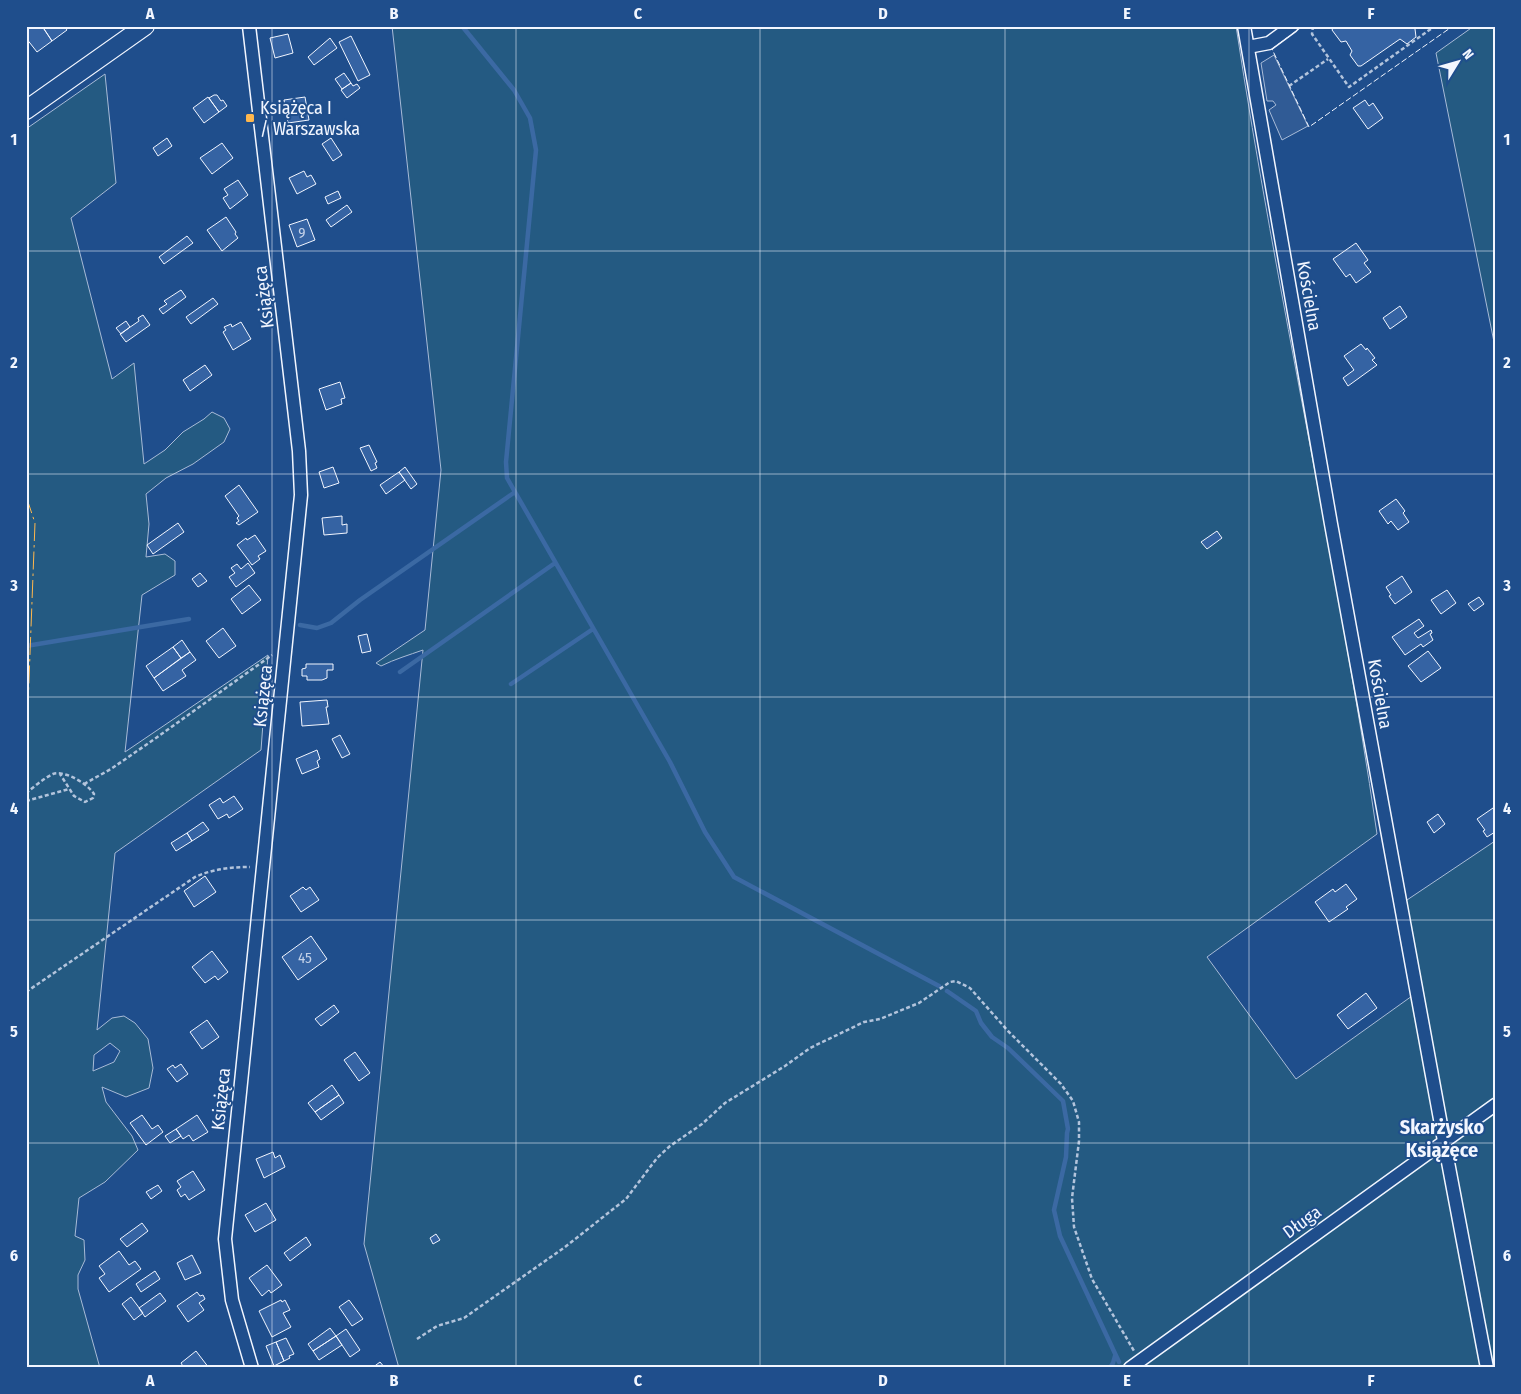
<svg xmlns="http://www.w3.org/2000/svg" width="1521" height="1394" viewBox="0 0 1521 1394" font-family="'Fira Sans Condensed',sans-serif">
	<rect width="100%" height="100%" fill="#1f4e8c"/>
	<path fill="#245a82" stroke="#a8bbd7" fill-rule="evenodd" d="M392,26H1236C1277,297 1338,564 1377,834L1207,957L1296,1079L1412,996L1398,906L1495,841V1368H399L364,1244L423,650C409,655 395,659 381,666L376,663L425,630L441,470Z
		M1474,26H1495V347L1436,53Z
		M105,74L116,183L71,218L112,379L134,363L144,464L165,450L183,432L204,419L212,412L224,418L230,429L224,442L193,464L166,478L146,494L149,524L146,557L165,554L175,561V575L142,595L125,752L268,655L261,750L115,853L97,1030L112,1018L124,1016L135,1023L148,1039L153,1068L149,1088L126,1097L102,1087L106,1102L132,1136L138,1150L105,1182L79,1198L75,1236L84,1240L85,1260L78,1275V1289L100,1368H26V129ZM110,1043L120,1051L114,1062L93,1071L94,1055Z"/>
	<path fill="#305b95" stroke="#a8bbd7" d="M1274,55L1308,126L1282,140L1269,110L1276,105L1273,101H1267L1261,63Z"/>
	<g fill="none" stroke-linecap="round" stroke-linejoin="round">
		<path stroke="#3b69a3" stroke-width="4.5" d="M462,26L514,90L530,118L536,150L506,462L507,478L670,762L705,832L734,877L939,986
			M300,625L317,628L331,623L360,600L515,492
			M26,646L189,619
			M400,672L555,563
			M511,684L593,629
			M947,991L976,1011L981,1023L992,1037L1008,1048L1063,1101L1068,1129L1067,1133L1066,1157L1054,1210L1060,1236L1119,1362
			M1110,1368L1113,1363L1115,1356"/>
	</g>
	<path fill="#3563a3" stroke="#f2f6ff" d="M26,26H42L52,41L37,52L26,38Z
		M42,26H64L67,30L52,41Z
		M1334,26H1418L1415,29L1416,37L1407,44L1400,39L1361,66H1358L1350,55L1352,51L1346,41L1341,42L1332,30Z
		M288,34L293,53L275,58L270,38Z
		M351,36L370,75L358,81L339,42Z
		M330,38L337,48L314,65L308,57Z
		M344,73L351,83L342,89L335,79Z
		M351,83L353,86L357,84L360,88L347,98L341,90Z
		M214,95H217L221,101L223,100L227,106L219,112L209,98Z
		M208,97L219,112L204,123L193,108Z
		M305,97L309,120L288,123L284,100Z
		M1365,100L1369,106L1373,103L1383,118L1368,129L1353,108Z
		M167,138L172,146L158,156L153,148Z
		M331,138L342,155L333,161L322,144Z
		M222,143L233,158L212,174L200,158Z
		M304,171L307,177L311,175L316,184L297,194L289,178Z
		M238,180L248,195L230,209L223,198L228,195L224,189Z
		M338,191L341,198L328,204L325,197Z
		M347,205L352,212L331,227L326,220Z
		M226,217L236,232L235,234L238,238L222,251L207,230Z
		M307,219L315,240L297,247L289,225Z
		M187,236L193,243L164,264L159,257Z
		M1356,243L1368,260L1364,263L1371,272L1356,283L1350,274L1346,277L1333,259Z
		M181,290L186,297L163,314L159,309L167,304L164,301Z
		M213,298L218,304L191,324L186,317Z
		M1400,306L1407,317L1390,329L1383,318Z
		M143,315L150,325L126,342L120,334L139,321L138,318Z
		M126,321L130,327L121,334L116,328Z
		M241,322L251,339L233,350L223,332L226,330L224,327L231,324L232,327Z
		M1361,344L1366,350L1367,348L1375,358L1372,360L1377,365L1348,386L1343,378L1354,370L1344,356Z
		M205,365L212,375L190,391L183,380Z
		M340,382L345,398L341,399L342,404L326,410L319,389Z
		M369,445L377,462L375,463L377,468L371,471L360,448Z
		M333,467L339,483L324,488L319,472Z
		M405,467L417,484L411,489L399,472Z
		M399,472L405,480L386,494L380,485Z
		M239,485L258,512L239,525L236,523L239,521L237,518L239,516L225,496Z
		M1396,499L1405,511L1403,513L1409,522L1398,530L1391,521L1388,524L1379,511Z
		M342,516V525L347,524V533L324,535L322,518Z
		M178,523L184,532L153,554L147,545Z
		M1217,531L1222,538L1207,549L1201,542Z
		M255,535L266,551L258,556L260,559L252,565L237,545L246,538L247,540Z
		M248,563L255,573L236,587L229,577L235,573L231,568L237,564L241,569Z
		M200,573L207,581L198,587L192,579Z
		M1402,576L1412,592L1395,604L1389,596L1391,595L1386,587Z
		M249,585L261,600L242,614L231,599Z
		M1447,590L1456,603L1441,614L1431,600Z
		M1479,597L1484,604L1474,611L1468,604Z
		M1419,619L1424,626L1414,633L1418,638L1431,630L1432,633L1430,634L1433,640L1423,647L1421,644L1405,655L1392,637Z
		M223,628L236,646L219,658L206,641Z
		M367,634L371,651L362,653L358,636Z
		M182,640L190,652L181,658L173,647Z
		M173,647L181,658L154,678L146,666Z
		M1428,651L1441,668L1421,682L1408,666Z
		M190,652L196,660L182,670L186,676L163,691L154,678Z
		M306,664H333V670H327V678L322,680H307V676H302V669L306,668Z
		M327,700L328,707H326L329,724L302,726L300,702Z
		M340,735L350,754L342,758L332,739Z
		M317,750L320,759L317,761L319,767L302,774L296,759Z
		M234,796L243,809L229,818L227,814L218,819L209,805L220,798L223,803Z
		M1493,808L1495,811V832L1487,837L1483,831L1485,830L1477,819Z
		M1438,814L1445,824L1434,833L1427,822Z
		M203,822L209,830L192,841L187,833Z
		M187,833L192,841L176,851L171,843Z
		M205,876L216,892L194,907L184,891Z
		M1346,884L1357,899L1346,907L1348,909L1329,922L1315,902L1333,889L1335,892Z
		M303,887L306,890L310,887L319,900L301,912L290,896Z
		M311,936L327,959L298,980L282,957Z
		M212,951L228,972L218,980L215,976L205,983L192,967Z
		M1366,993L1377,1008L1348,1029L1337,1015Z
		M334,1005L339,1012L321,1026L315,1019Z
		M207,1020L219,1037L202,1049L190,1032Z
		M355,1052L370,1073L359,1081L344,1060Z
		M181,1064L188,1074L177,1082L167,1069L173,1065L175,1068Z
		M332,1085L339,1095L315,1112L308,1103Z
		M339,1095L344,1103L321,1120L315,1112Z
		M142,1115L152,1129L158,1125L163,1132L146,1145L130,1123Z
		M197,1115L208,1132L193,1141L189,1135L183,1139L176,1129Z
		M176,1129L181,1136L170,1143L165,1136Z
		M273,1152L275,1158L280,1155L285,1167L264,1178L256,1159Z
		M193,1171L205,1190L189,1200L185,1194L181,1197L177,1190L181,1187L177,1181Z
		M158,1185L162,1191L151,1199L146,1192Z
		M266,1203L276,1220L255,1232L245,1215Z
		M142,1223L148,1231L127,1247L120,1239Z
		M436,1234L440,1240L433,1244L430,1238Z
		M306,1237L311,1245L290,1261L284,1253Z
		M119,1251L129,1265L135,1261L141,1269L109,1292L99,1278L105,1274L99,1266Z
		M192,1255L201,1273L185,1280L177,1263Z
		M267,1265L282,1285L271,1293L269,1290L262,1296L249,1278Z
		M155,1271L160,1279L141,1292L136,1284Z
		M197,1292L200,1296L203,1295L205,1299L199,1303L204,1310L188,1322L177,1306Z
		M160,1293L166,1301L145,1317L139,1308Z
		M131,1297L143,1313L134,1320L122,1304Z
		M281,1300L282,1302L285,1300L290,1310L283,1313L291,1327L272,1337L259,1311Z
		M349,1300L363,1319L352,1326L339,1307Z
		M330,1328L336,1336L313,1351L308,1344Z
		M346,1329L360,1350L350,1357L336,1336Z
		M336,1336L342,1345L319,1360L313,1351Z
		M286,1338L294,1354L289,1356L290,1358L284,1361L276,1342Z
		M276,1342L284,1361L274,1366L266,1346Z
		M196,1351L209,1368H184L181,1363Z
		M380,1362L385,1368H372Z"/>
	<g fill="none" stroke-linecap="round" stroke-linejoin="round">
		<defs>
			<path id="street" d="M249,26L294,408L299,451L301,495L225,1239L232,1300L252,1368
				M1244,26L1331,524L1444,1141L1487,1368
				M1248,47L1269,43L1292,26
				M1130,1368L1495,1105"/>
			<path id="secondary" d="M26,110L145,26"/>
		</defs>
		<use href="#street" stroke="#f2f6ff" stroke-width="15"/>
		<use href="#secondary" stroke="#f2f6ff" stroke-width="20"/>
		<path stroke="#b3c4dc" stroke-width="2.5" stroke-dasharray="4 2.5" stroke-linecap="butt" d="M1313,26L1312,34L1349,87L1435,26
			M1289,86L1328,59
			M84,784L111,769L156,738L272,655
			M26,793C34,787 44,778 53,774C65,770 88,784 94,794L93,798L85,802L74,796L60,774
			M26,801L69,789
			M26,992L195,877C213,869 231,867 250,867
			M417,1339L437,1326L464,1318L565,1247L626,1199L657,1158L670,1146L702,1124L725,1103L785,1066L810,1048L864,1022L880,1019L919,1003L950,982L956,981L970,988L1008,1031L1061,1084L1073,1101L1079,1122V1141L1072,1198L1074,1227L1092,1279L1134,1351"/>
		<use href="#street" stroke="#1f4e8c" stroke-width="12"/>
		<use href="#secondary" stroke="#1f4e8c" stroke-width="18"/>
		<path stroke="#f2f6ff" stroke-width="1" stroke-dasharray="6 2.5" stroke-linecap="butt" d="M1303,26L1272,49L1309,127L1453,26"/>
		<path stroke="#ffb74d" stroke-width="1" stroke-dasharray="18 4 2.5 4" stroke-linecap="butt" d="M26,496L35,523L26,759"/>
	</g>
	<path fill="none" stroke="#f2f6ff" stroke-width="1" stroke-opacity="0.55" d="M272,26V1368M516,26V1368M760,26V1368M1005,26V1368M1249,26V1368M26,251H1495M26,474H1495M26,697H1495M26,920H1495M26,1143H1495"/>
	<rect fill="#ffb74d" stroke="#1f4e8c" stroke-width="2" x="245" y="113" width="10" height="10" rx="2.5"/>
	<g text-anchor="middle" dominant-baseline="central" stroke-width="4" stroke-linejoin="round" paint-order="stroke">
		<g font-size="15" fill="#c3d1e8">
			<text x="302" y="233">9</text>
			<text x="305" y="958">45</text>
		</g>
		<g font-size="18" fill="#f2f6ff" stroke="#1f4e8c" text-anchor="start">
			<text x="260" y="108">Książęca I<tspan x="260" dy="21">/ Warszawska</tspan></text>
		</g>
		<g font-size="18" fill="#f2f6ff" stroke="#1f4e8c">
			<text transform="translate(1309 296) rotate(80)">Kościelna</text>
			<text transform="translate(264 297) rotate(-97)">Książęca</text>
			<text transform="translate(1380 694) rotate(80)">Kościelna</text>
			<text transform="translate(263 696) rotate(-84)">Książęca</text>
			<text transform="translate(221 1099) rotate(-84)">Książęca</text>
			<text transform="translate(1302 1222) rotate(-36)">Długa</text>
		</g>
		<g font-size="20" font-weight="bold" fill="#f2f6ff" stroke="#1f4e8c">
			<text x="1442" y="1127">Skarżysko<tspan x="1442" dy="23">Książęce</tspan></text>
		</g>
	</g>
	<rect width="1521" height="1394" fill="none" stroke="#1f4e8c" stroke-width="55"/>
	<g transform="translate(1458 62) rotate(53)" stroke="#1f4e8c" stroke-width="4" paint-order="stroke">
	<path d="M0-4L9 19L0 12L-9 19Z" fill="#f2f6ff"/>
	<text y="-8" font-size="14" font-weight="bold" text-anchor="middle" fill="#f2f6ff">N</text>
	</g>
	<rect x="28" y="28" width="1466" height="1338" fill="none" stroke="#f2f6ff" stroke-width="2"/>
	<g font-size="16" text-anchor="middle" font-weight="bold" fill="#f2f6ff">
		<text x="150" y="19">A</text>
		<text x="394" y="19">B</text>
		<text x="638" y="19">C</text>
		<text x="883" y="19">D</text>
		<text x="1127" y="19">E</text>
		<text x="1371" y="19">F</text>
		<text x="14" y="145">1</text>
		<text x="1507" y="145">1</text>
		<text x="14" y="368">2</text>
		<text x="1507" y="368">2</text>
		<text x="14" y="591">3</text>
		<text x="1507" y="591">3</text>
		<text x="14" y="814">4</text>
		<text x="1507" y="814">4</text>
		<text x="14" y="1037">5</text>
		<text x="1507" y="1037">5</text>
		<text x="14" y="1261">6</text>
		<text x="1507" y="1261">6</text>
		<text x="150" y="1386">A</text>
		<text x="394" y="1386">B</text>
		<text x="638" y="1386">C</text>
		<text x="883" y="1386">D</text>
		<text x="1127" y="1386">E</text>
		<text x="1371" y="1386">F</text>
	</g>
</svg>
